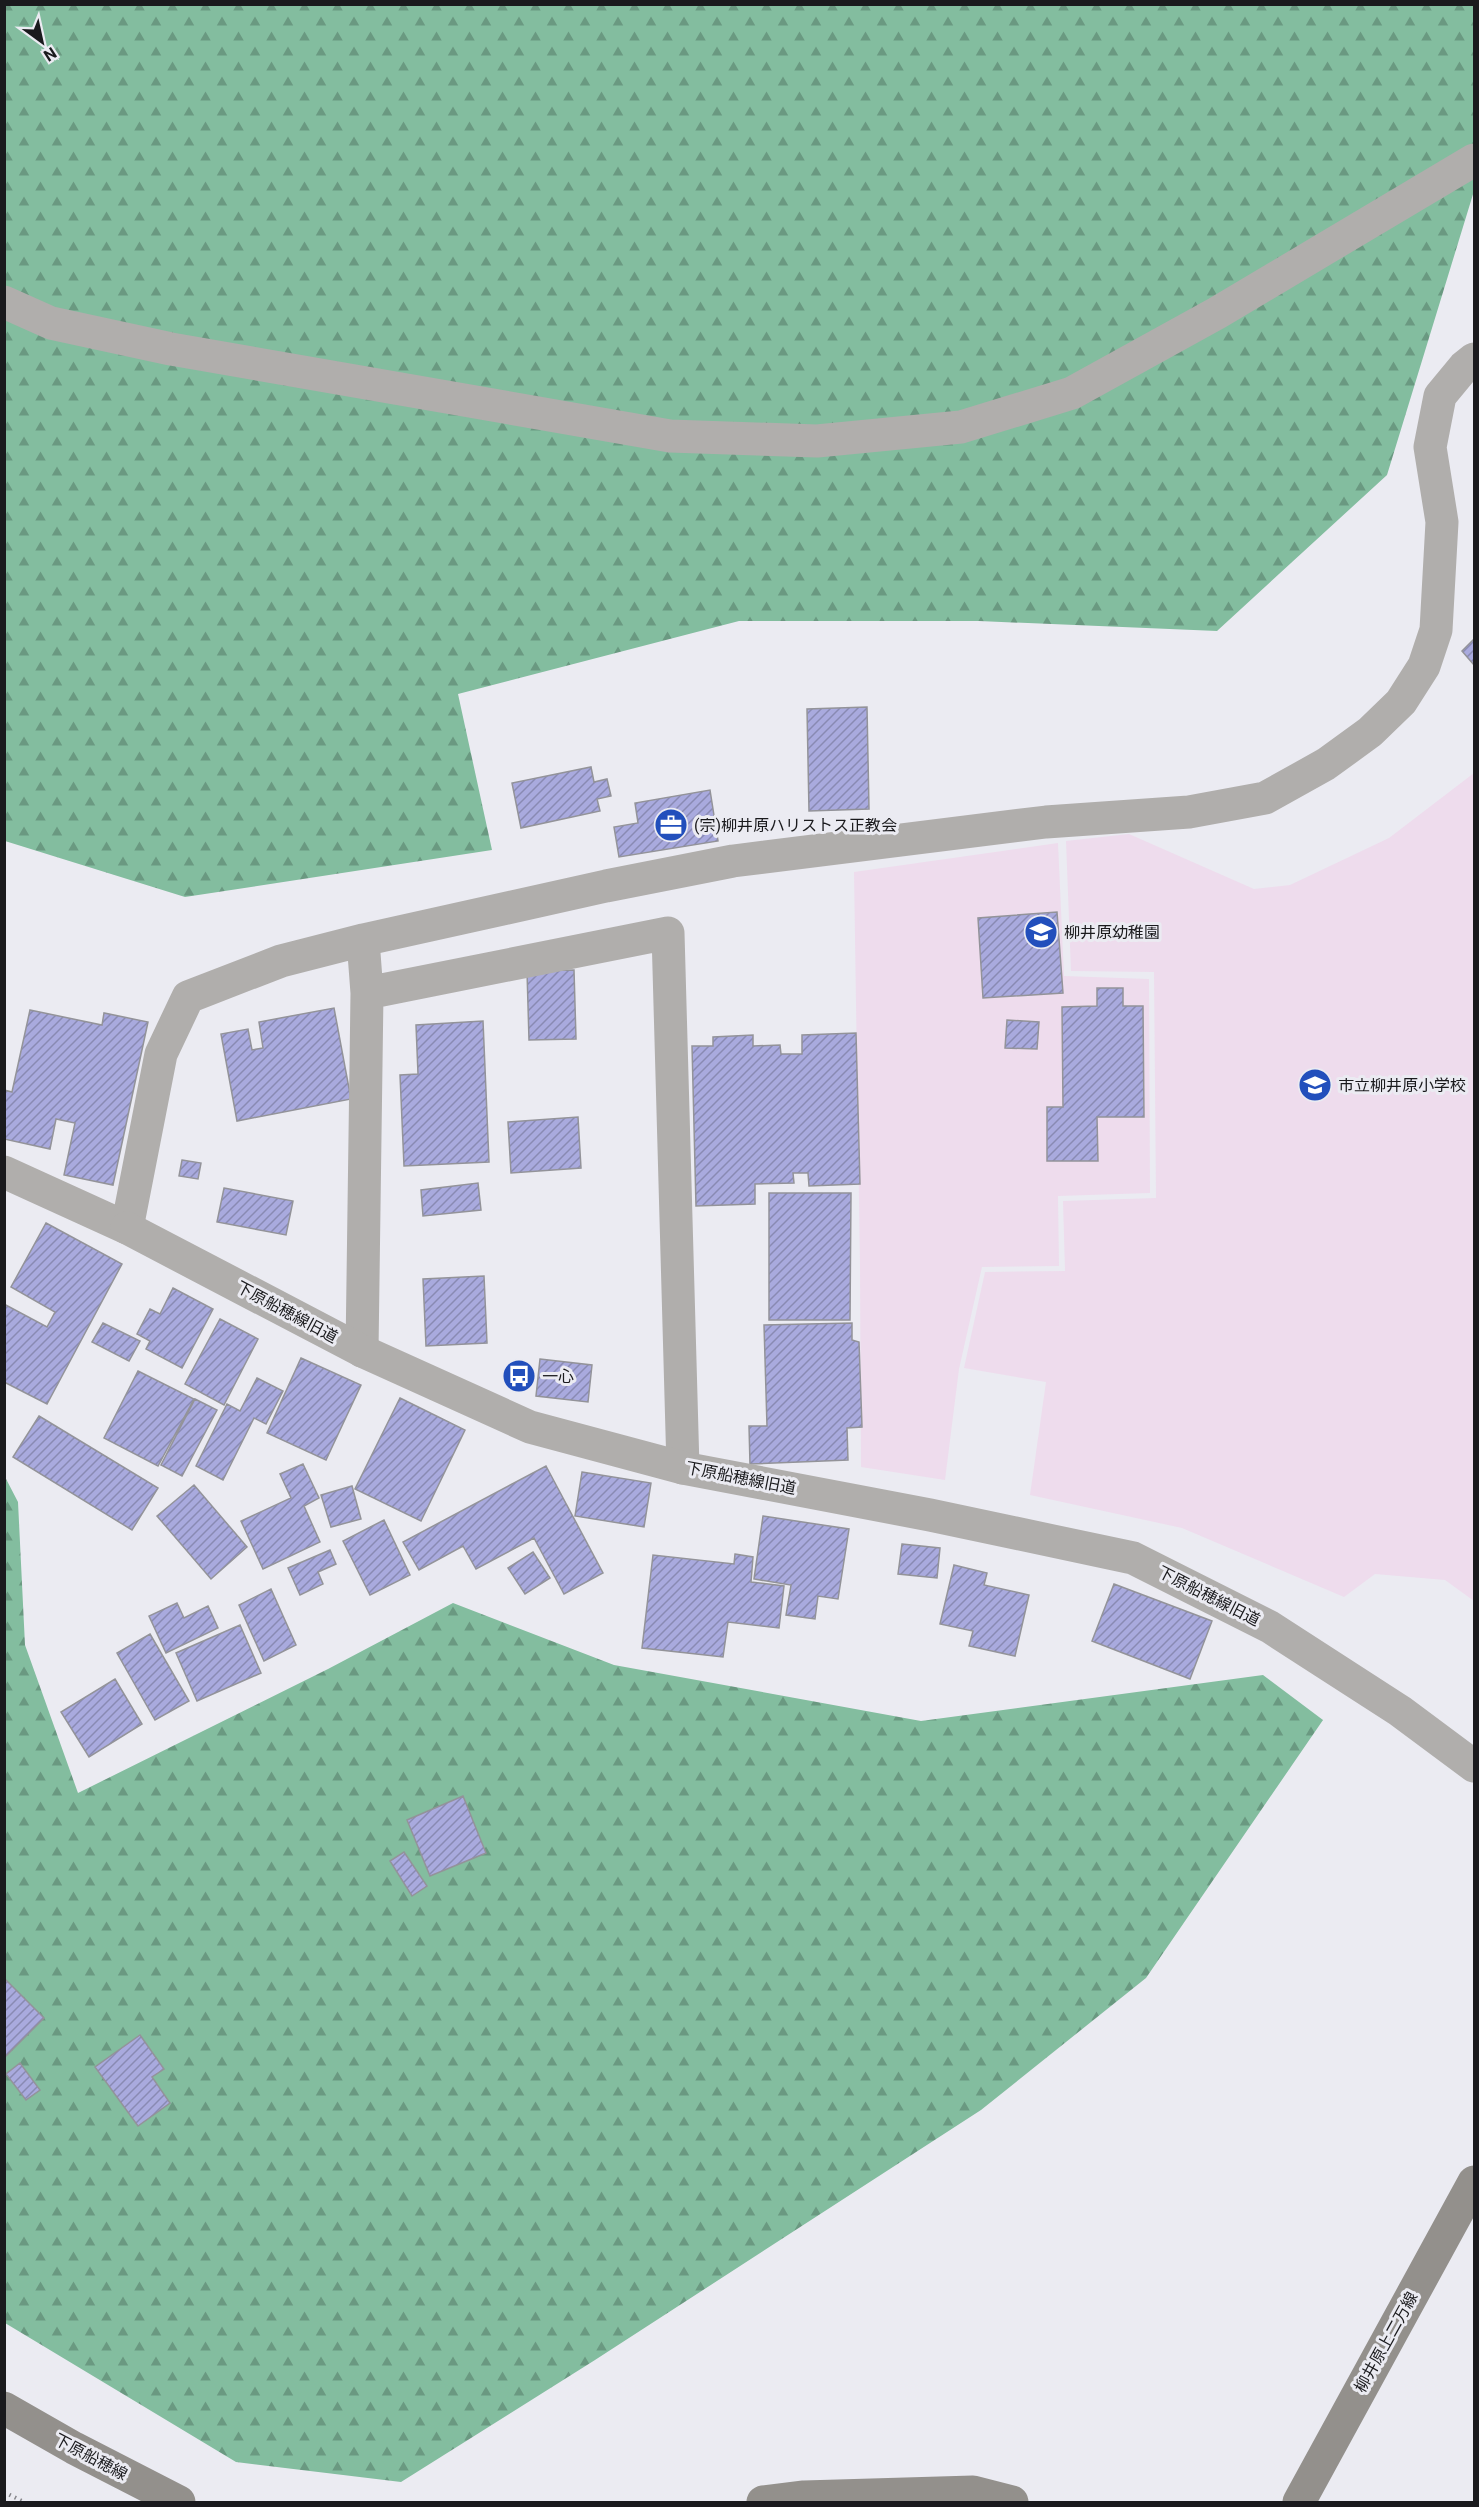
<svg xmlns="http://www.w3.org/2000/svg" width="1479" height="2507" viewBox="0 0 1479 2507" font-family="Roboto,'Noto Sans JP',sans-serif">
	<defs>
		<pattern id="forest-firs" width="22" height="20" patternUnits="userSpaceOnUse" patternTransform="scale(1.5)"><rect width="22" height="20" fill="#83bd9f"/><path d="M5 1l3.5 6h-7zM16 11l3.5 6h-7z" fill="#6a9981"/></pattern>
		<pattern id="building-hatch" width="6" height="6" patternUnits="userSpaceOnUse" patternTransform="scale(1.5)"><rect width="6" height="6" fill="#a9aade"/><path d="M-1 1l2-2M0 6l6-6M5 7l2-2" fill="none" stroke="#898ab3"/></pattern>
	</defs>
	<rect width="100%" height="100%" fill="#ebebf2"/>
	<path fill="#eedced" d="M1474,773V1601L1445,1580L1375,1574L1344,1597L1182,1528L1030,1495L1046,1382L964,1368L985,1272L1065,1271L1063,1201L1156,1198L1154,972L1071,971L1066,841L1129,834L1254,889L1290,885L1389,838Z
		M1058,843L1064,976L1149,979L1150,1193L1058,1196L1059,1266L982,1267L959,1369L945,1480L861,1467L860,1265L854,872Z"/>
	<path fill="url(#forest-firs)" d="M4,5H1474V191L1387,475L1217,631L979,621H739L458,694L492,850L185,897L5,841Z
		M4,1475L18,1502L25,1645L78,1793L328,1669L453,1603L614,1665L921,1721L1263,1675L1323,1720L1146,1978L981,2110L595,2360L401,2482L236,2462L5,2323Z"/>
	<path fill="url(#building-hatch)" stroke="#939399" stroke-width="1.5" d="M1474,639V665L1462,651Z
		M867,707L869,809L809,811L807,709Z
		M591,767L594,782L607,779L611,796L597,799L600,811L521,828L512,783Z
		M710,790L718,841L619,857L614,827L638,823L635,803Z
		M1057,912L1063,993L983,998L978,918Z
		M574,970L576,1039L529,1040L527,971Z
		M1097,988H1123V1006H1143L1144,1117H1097L1098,1161H1047V1107H1063L1062,1007L1097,1006Z
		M334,1008L351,1099L237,1121L221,1034L248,1029L252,1050L263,1048L259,1022Z
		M30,1010L102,1025L104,1013L148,1022L113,1185L64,1175L75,1123L56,1119L50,1149L4,1139V1090L12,1092Z
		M1007,1020L1039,1022L1037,1049L1005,1048Z
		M483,1021L489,1162L404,1166L400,1075L418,1074L416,1025Z
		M856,1033L860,1184L809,1186L808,1173H793L794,1183L755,1184V1204L696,1206L692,1046H713V1037L753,1035V1046L780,1045L781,1054H802V1035Z
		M578,1117L581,1168L511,1173L508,1122Z
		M182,1160L201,1163L198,1179L179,1176Z
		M478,1183L481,1210L423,1216L421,1190Z
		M224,1188L293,1201L286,1235L217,1222Z
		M769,1193H851L850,1320H769Z
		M46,1223L122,1264L47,1404L4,1382V1304L47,1327L55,1312L11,1287Z
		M484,1276L487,1343L426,1346L423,1279Z
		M173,1288L213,1309L182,1368L146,1349L150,1341L137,1334L150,1309L160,1314Z
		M220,1319L258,1339L224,1405L185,1384Z
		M103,1323L140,1341L129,1361L92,1342Z
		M852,1323V1340L859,1342L862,1427L847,1428L848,1460L750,1464L749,1426H767L764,1325Z
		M301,1358L361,1385L326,1460L267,1433Z
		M540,1359L592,1365L588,1402L536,1396Z
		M138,1371L194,1399L158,1466L104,1438Z
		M257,1378L283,1391L266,1424L254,1418L223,1480L196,1466L227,1404L240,1411Z
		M400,1398L465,1430L421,1521L355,1489Z
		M195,1399L217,1410L182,1476L161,1465Z
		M39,1416L158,1488L132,1530L13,1457Z
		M303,1464L319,1498L304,1506L320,1542L263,1569L241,1521L291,1498L280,1474Z
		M546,1466L603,1573L564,1594L534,1538L476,1569L463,1546L419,1570L403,1542Z
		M582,1472L651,1483L644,1527L575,1516Z
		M194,1485L247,1547L211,1579L157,1516Z
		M352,1486L361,1519L331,1527L321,1495Z
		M763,1516L849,1529L838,1599L818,1596L815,1619L786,1615L791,1585L754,1579Z
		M384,1520L410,1575L370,1595L343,1541Z
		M902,1544L940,1548L937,1578L898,1574Z
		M330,1550L336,1564L318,1572L323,1584L300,1595L288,1568Z
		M533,1552L550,1578L525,1594L508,1568Z
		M735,1554L753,1557L751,1582L784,1586L779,1628L728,1622L723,1657L642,1648L653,1555L734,1564Z
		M954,1565L987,1573L984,1585L1029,1595L1015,1656L969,1646L973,1631L940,1624Z
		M1114,1584L1212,1621L1190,1679L1092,1641Z
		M271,1589L296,1645L264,1661L239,1605Z
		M177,1603L184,1618L208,1606L218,1628L166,1653L149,1616Z
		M240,1625L261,1673L197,1701L176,1653Z
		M150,1634L189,1701L155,1720L117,1653Z
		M115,1679L142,1724L89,1757L61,1712Z
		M463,1796L486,1853L430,1876L407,1820Z
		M404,1852L427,1886L412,1896L390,1861Z
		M4,1978L44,2018L4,2058Z
		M140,2035L164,2069L152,2077L170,2103L138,2126L95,2067Z
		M20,2063L40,2090L26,2100L6,2074Z"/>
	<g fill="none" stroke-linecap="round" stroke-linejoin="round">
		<path stroke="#85858a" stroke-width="4" stroke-dasharray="1.5 4.5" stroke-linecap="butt" d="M4,2492L24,2502"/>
		<path stroke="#b0aeac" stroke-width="33" d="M367,993L668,933L683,1468
			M4,1172L127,1228L161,1054L188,997L281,961L363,940L606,886L733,861L1046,822L1189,812L1265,798L1326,764L1370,732L1401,702L1424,666L1436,630L1442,522L1430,447L1440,396L1464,367L1474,359
			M362,1351L367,993L363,940"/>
		<path stroke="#b0aeac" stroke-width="33" d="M4,302L51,323L171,349L670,436L817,441L961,427L1072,393L1217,313L1474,160
			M127,1228L362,1351L530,1427L683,1468L930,1515L1133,1558L1270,1627L1400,1711L1474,1766"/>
		<path stroke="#93908c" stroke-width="33" d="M4,2408L74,2448L179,2502
			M763,2502L804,2497L973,2492L1012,2502
			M1299,2502L1474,2182"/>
	</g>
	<defs>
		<symbol id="office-disc" viewBox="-11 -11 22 22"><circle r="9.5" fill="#224fbc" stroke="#ebebf2"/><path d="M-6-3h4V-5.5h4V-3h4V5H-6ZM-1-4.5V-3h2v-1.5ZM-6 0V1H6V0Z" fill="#fff"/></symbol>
		<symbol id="school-disc" viewBox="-11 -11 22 22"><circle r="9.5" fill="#224fbc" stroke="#ebebf2"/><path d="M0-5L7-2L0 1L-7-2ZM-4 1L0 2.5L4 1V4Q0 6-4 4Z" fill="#fff"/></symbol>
		<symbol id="bus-disc" viewBox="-11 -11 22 22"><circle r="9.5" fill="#224fbc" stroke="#ebebf2"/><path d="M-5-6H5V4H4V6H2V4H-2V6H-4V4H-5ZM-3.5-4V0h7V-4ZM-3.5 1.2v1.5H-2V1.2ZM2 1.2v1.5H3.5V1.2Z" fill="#fff"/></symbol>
	</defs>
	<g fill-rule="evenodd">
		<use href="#office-disc" x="652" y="806" width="38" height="38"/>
		<use href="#school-disc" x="1022" y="913" width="38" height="38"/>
		<use href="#school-disc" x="1296" y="1066" width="38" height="38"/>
		<use href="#bus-disc" x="500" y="1357" width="38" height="38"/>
	</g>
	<g text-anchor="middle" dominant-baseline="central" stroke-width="6" stroke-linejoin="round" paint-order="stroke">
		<g font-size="16" fill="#1a1a1d" stroke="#ebebf2" text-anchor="start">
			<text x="694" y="825">(宗)柳井原ハリストス正教会</text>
			<text x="1064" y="932">柳井原幼稚園</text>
			<text x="1338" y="1085">市立柳井原小学校</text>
			<text x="542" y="1376">一心</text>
		</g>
		<g font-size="16" fill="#1a1a1d" stroke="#ebebf2">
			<text transform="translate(287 1312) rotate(28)">下原船穂線旧道</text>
			<text transform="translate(741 1478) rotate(11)">下原船穂線旧道</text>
			<text transform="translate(1209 1596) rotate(27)">下原船穂線旧道</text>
			<text transform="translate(1386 2342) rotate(-61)">柳井原上二万線</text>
			<text transform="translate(91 2457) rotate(28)">下原船穂線</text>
		</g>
	</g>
	<rect width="1479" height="2507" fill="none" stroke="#1a1a1d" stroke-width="12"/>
	<g transform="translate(42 42) rotate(147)" stroke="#ebebf2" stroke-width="4.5" paint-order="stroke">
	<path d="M0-4.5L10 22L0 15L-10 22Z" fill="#1a1a1d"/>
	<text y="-9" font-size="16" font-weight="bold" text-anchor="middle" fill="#1a1a1d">N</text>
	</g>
</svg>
